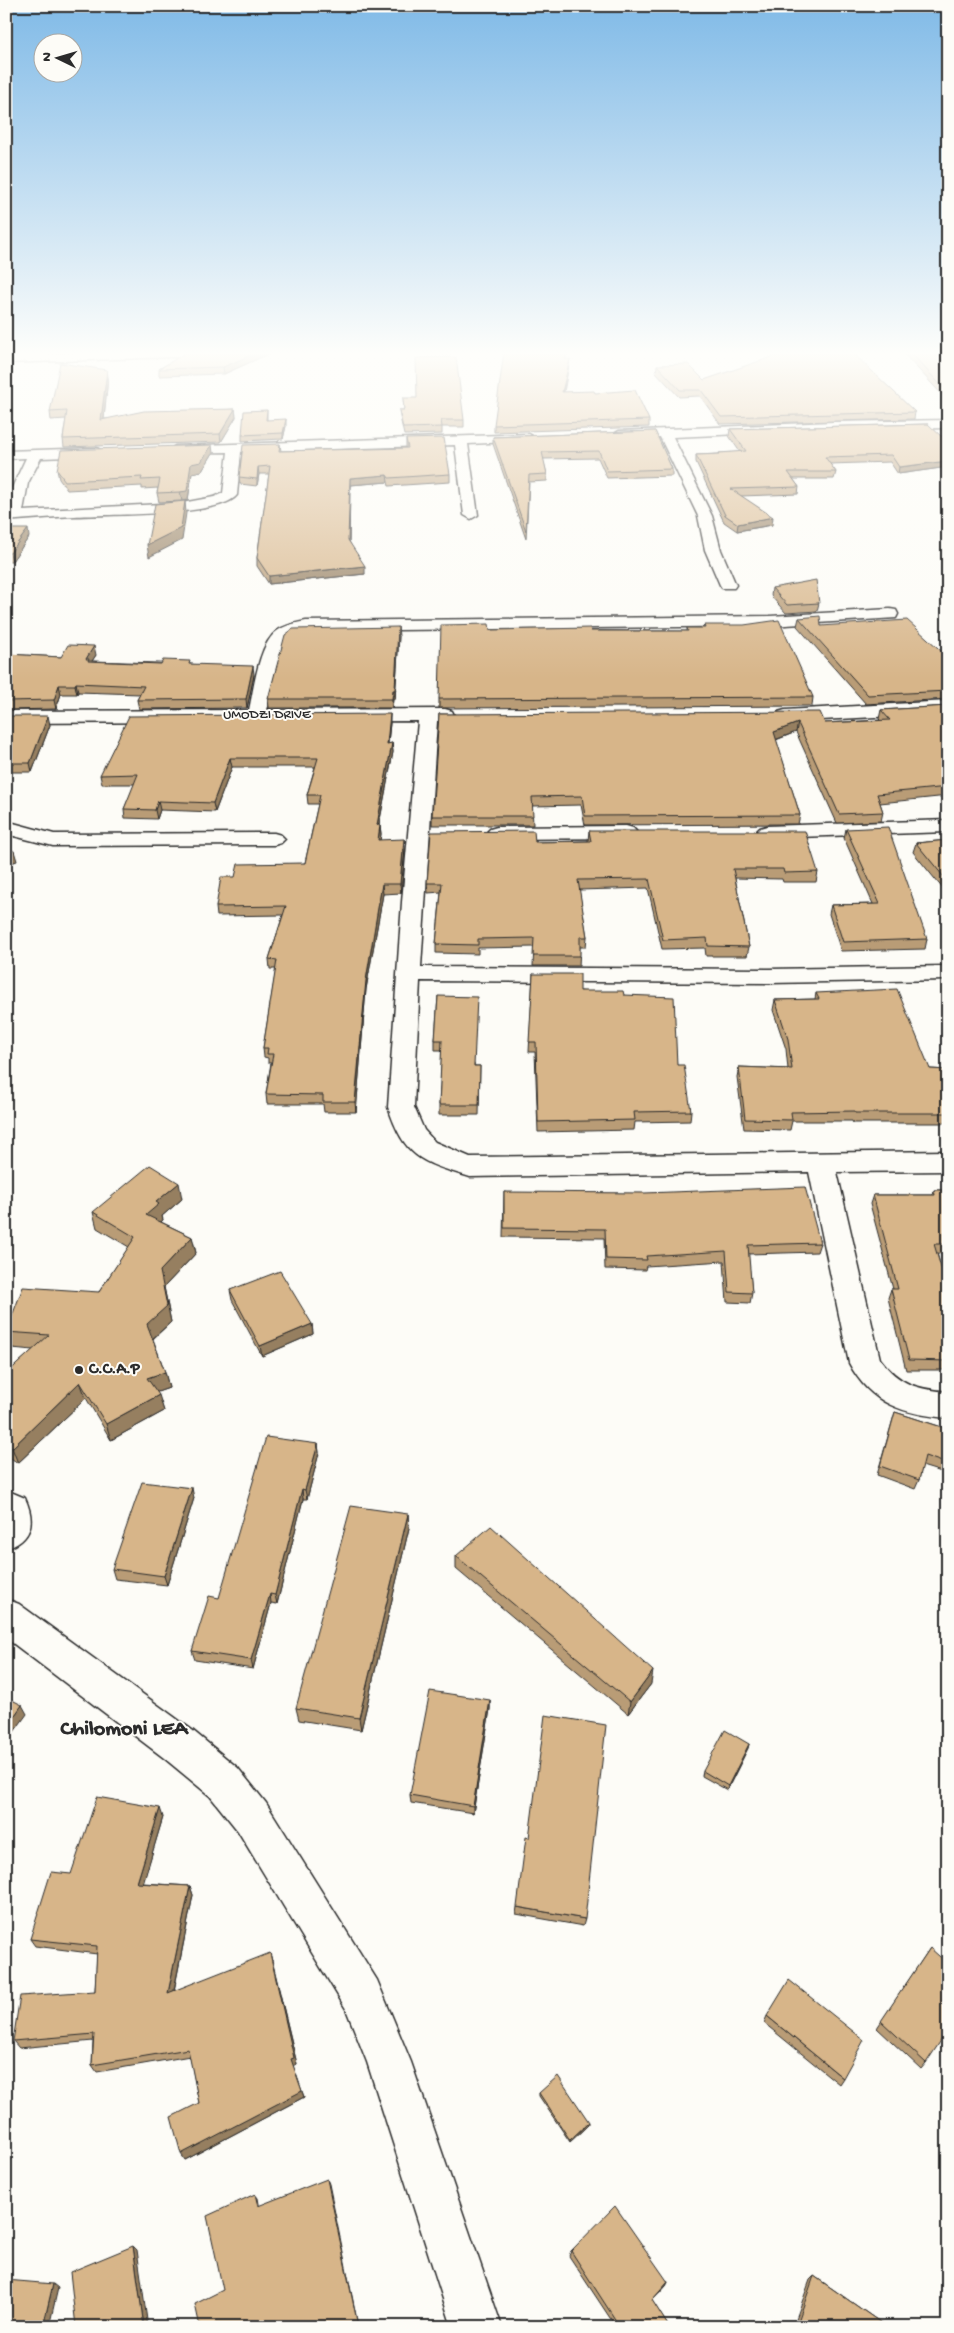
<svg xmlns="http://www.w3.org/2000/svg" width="954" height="2333" viewBox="0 0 954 2333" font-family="'Gochi Hand',sans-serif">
	<rect width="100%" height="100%" fill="#fdfcf7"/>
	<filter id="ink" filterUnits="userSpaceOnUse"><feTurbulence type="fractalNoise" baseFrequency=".02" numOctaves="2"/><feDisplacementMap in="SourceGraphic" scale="10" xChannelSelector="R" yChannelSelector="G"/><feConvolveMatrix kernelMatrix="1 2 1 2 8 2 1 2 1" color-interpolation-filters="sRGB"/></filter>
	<g filter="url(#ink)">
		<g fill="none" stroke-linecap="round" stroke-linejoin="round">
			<defs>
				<path id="minor" d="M94,352H206L200,356L6,363V355Z
					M948,420V428L833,430L673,437L712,516L721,550L736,585L734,588H722L720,585L705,550L698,516L660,437L619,439L612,435L619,431L833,422Z
					M529,434L536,438L534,441L468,444L478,515L471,519L464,515L455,445L241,452L237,495C221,517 105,514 75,516C52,517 29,519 6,521L11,490L26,458L6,459V451L97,448L104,452L97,456L41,458L28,483L23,511L182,503L214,497L223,493L228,452L170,453L168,450L175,446Z
					M890,609L896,610L898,614L896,618L770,626L306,631L290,637L284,643L267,710L445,709L452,711L454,715L452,719L437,721L421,967L769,969L948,966V980L769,983L420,981L414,1107L424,1130L435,1142L470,1157L948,1151V1171L837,1172L880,1359C899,1385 917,1389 948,1392V1418C904,1414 871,1405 849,1363L809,1172L470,1177C421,1162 405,1158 388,1107L402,902L418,721L6,723V711L249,710C254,689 258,645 277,631C285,625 296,623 306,621L770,616Z
					M948,701V713L785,722L778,720L776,716L778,712L785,710Z
					M948,820V832L767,838L760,836L756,832L760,828L767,826Z
					M6,821L54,834L274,833L281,835L285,839L281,843L274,845L53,846L6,834Z
					M626,826L633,828L637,832L633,836L626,838L497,839L490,837L486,833L490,829L497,827Z
					M6,1490L25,1498C36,1522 32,1540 6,1549Z
					M6,1599L19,1604L192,1730L238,1768L266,1803L377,1980L411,2062L502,2327H452L367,2062L346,2009L238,1831L210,1796L164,1758L6,1638Z"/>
			</defs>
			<use href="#minor" stroke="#2b2b2b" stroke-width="3"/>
			<use href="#minor" fill="#fdfcf7" fill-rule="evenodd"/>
		</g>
		<path fill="#b99c76" stroke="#2b2b2b" d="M187,352H273L224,374L159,376V369Z
			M902,352H948V401Z
			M567,354L566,359L569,365L564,392L595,393L649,420V427L494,432V425Z
			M657,365L704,380L915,412L914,419L720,424L700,396L679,397L656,372Z
			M108,377L104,419L235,409L236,417L221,442L64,447L63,439L66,419L51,420L50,412Z
			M403,398L464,420V427H442V434L404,435L400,417L399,410H404Z
			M267,410V420L286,426L283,439L242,441V435Z
			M928,424L948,467L898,474L890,462L830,464L836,472L834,479H793L799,487L798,494L741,496L772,525L737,531L724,522L696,462V455L719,454V453L740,452L729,436L730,429Z
			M655,431L672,469V476L607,478L598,458L543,459L547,474V481L529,482L526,539L493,444V437Z
			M406,439L450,474V482L389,486L388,482L350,485L349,541L365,574L269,584L257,566V558L269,474H259L257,486L240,484L239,477L280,444L281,451L406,448Z
			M213,453L202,471L192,473L188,500L182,501L159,502L157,493L158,488L142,489V486L67,490L59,479L57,470Z
			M6,529L29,537L12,561H6Z
			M772,588L819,603L817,611L786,613L771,596Z
			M799,618L821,626L948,657V699L866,704L797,626Z
			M704,625L813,697L812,706L439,708V699L490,630L687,631V628H703Z
			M399,636L395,699H393L392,708H269L268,699Z
			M6,654L61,657L96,655L92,661L191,664L254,675L247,708L139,709L137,700L140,694L78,692L77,694H61L56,709L6,710Z
			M948,706V796L880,803L883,812L881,821L837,823L796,732L776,740L800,815L798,824L585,825L581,805L532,806L533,825H432V816L439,714L825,723L880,720L879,719L881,710Z
			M6,716L50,725L32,772H6Z
			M390,723L388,744L392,743L393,752L379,825H380L381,834L380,840L405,849L401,893L383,894L366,989L356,1112H324L323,1104H267L266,1094L271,1063H268V1058L264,1057L263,1048L276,969H270L269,959L283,915L217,916L216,907L235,877L305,863L318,804H308L307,795L315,767H232L215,812L160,810L157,819L125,818L124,809L135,784H102L100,775Z
			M846,829L927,939L925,949L841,951L829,914L831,905L873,904L844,838Z
			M589,831L818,872L816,882H783L782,879L735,878L749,947L747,956H706L705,948L662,949L648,888L579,890L587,937L586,947H580L579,966H533L534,947L478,948V954L436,953V944L441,892L428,893L427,883L535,842L588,841Z
			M948,840V895L913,852L916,843Z
			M533,974L580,991L624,995L677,1065L691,1111L690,1121L635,1122L634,1130L538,1132L535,1052H529Z
			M816,993L930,1069L948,1070V1123H853L852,1121H792L790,1130L744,1129L737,1077L739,1067L788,1069L786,1049L773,1010L775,1000L815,999Z
			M438,996L475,1066H480L479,1115H439V1105L442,1050H435V1040Z
			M934,1190H948V1254L937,1253L948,1291V1370H906L888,1298L891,1289H893L870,1204L873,1195H932Z
			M504,1192L820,1243L817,1252L748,1254L752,1293L750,1303L727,1302L724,1261L646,1266L645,1270L605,1269L604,1238L503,1237Z
			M182,1199L162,1216L163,1220L161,1222L192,1237L196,1253L164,1287L171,1322L153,1339L165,1372L169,1388L157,1392L164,1411L111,1440L86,1398L18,1463L6,1455V1374L33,1350L12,1348L6,1332L99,1292L129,1247L97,1228L93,1212Z
			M230,1290L312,1324L313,1334L262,1356L232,1300Z
			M895,1412L948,1429V1474L922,1466L919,1480L915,1489L877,1475Z
			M318,1444L319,1453L307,1499H303L277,1604L271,1603L253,1669L195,1660L192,1651L219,1598Z
			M194,1498L167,1585L115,1579L112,1569Z
			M408,1514L409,1528L361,1730L299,1720L296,1708Z
			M456,1556L651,1684L628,1714L456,1569Z
			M490,1700V1709L473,1813L411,1803L410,1795Z
			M749,1744L748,1748L727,1790L702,1776L703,1771Z
			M163,1817L143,1883L190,1886L193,1895L174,1991L272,1960L297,2064L293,2066L304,2097L185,2160L199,2103L190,2056L97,2072L92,2065L93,2041L19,2048L13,2041L95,1991L97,1954L35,1946L30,1939L71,1874Z
			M517,1907L585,1919L583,1926L516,1914Z
			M930,1948L926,2063L921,2069L877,2028Z
			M767,2016L843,2078L839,2084L764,2023Z
			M539,2093L589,2124L570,2142L539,2096Z
			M571,2251L668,2282L666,2286L652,2301L669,2327H616L569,2256Z
			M814,2276L887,2327H793L810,2280Z"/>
		<path fill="#967f60" stroke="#2b2b2b" d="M258,352H273L224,374L223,367Z
			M570,359L569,365L562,398V392Z
			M107,370L108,377L103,427L101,420Z
			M235,409L236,417L221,442L220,434Z
			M286,419V426L283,439V433Z
			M212,445L213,453L202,471L192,473L188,500L182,501L180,492L191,464Z
			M948,461V467L898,474L899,467Z
			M258,467L259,474L257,486V479Z
			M387,475L388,482L350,485L349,548L348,540L350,478Z
			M185,501L186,513L182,540L149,557L147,545Z
			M773,517L772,525L737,531L738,524Z
			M28,529L29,537L12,561L10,553Z
			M365,566V574L269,584V576Z
			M398,627L399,636L395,699V690Z
			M94,646L96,655L90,664L86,659Z
			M253,666L254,675L247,708L246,699Z
			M76,683L78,692L77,694L75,685Z
			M59,685L61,694L56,709L54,700Z
			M393,690V699L392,708V699Z
			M390,714V723L387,752V744Z
			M48,716L50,725L32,772L30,763Z
			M798,723L796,732L772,741L774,732Z
			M392,743L393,752L377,834V825Z
			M230,758L232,767L215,812L213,803Z
			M158,801L160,810L157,819L155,810Z
			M380,825L381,834L379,849L378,840Z
			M404,839L405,849L401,893L400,884Z
			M14,851L17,861L6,865V854Z
			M382,884L383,894L366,989L356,1112L355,1102L366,980Z
			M179,1183L182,1199L162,1216L163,1220L150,1231L146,1215L156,1202Z
			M192,1237L196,1253L164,1287L171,1322L151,1340L147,1324L160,1271Z
			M312,1324L313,1334L262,1356L260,1346Z
			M165,1372L169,1388L152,1394L147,1378Z
			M80,1382L86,1398L18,1463L12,1448Z
			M159,1395L164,1411L111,1440L106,1424Z
			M318,1444L319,1453L307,1499L305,1490Z
			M192,1488L194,1498L167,1585L164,1576Z
			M302,1489L303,1499L277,1604L275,1595Z
			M408,1514L409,1528L361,1730L359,1718Z
			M270,1594L271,1603L253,1669L251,1660Z
			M653,1671L651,1684L628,1714L630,1702Z
			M490,1700V1709L473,1813V1806Z
			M22,1705L27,1714L6,1743V1728Z
			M749,1744L748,1748L727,1790L728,1786Z
			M160,1808L163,1817L141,1891L137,1883Z
			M190,1886L193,1895L172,2000L168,1993Z
			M270,1953L297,2064L293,2066L304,2097L185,2160L181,2154L291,2059Z
			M589,2122V2124L570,2142V2140Z
			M327,2179L329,2184L358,2325L353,2327H343Z
			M255,2194L258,2198L260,2210L258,2206Z
			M133,2246L137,2250L148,2327H144Z
			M668,2282L666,2286L650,2303L652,2300Z
			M53,2284L58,2288L49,2327H43Z"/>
		<path fill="#d7b589" stroke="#2b2b2b" d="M187,352H258L223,367L159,369Z
			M504,352L567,354L565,359H570L562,392L594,391L595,393L635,390L649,420L494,425Z
			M786,352H852L915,412L721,417L701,390H680L657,365L688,364L704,380Z
			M910,352H948V393Z
			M456,357L464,420H441L442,427L403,428L399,410H404L403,398H417L416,358Z
			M60,363L107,370L101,420L144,411L235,409L220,434L63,439L67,411L50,412Z
			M267,410L266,420L286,419L283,433L242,435L244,411Z
			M928,424L942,437L948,432V461L899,467L891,455L825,457L836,472H788L799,487L731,489L773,517L738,524L725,515L696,455L720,454L719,453L746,451L730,429Z
			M655,431L672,469L607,471L599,451L542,452L547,474L529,475L526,531L493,437Z
			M444,438L450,474L389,478L387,475L350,478L348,540L365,566L269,576L257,558L270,466L258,467L257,479L239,477L243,445L280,444L279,451L408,448L406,439Z
			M212,445L201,462L191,464L187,491L180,492L157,493L160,479L141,480L142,477L65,481L57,470L61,450Z
			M185,501L181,528L147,545L155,504Z
			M6,529H28L10,553H6Z
			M816,580L819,603L787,605L772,588Z
			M820,616L821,626L907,620L948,657V691L868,695L799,618Z
			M779,620L813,697L439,699L441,625L489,624L490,630L590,628L591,631H688L687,628H705L704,625H744Z
			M398,627L395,690H393L392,699H268L285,635L293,629Z
			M68,645L94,646L86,659H89L88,661L161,664L163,660L190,661L189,664L253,666L246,699L137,700L144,686L76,683L75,685H59L54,700L6,701V654L61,657Z
			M948,706V787L877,794L883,812L839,814L798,723L774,732L800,815L585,816L582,796L532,797L533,816H432L439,714L820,712L825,723L890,720L881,710Z
			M390,714L387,744L392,743L377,825H380L378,840L404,839L400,884H382L366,980L355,1102H323V1095L266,1094L273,1054H267L268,1048H263L277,960L269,959L286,906L216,907L221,877H235L238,864L305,863L320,795H307L318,758H230L213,803L158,801L155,810L124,809L138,774L100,775L129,716Z
			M6,716H48L30,763H6Z
			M888,827L927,939L843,942L831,905L880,904L846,829Z
			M534,831L535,842L591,841L589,831H805L818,872L784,873L783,869H733L749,947L708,946L707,938L663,940L649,879L578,880L587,937H580V956H533L534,938L478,939V945L436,944L442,883H427L431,832Z
			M948,840V882L916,843Z
			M6,844L14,851L6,854Z
			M533,974H580V991H623L624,995L674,997L677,1065H684L691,1111L634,1112L635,1120L538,1122L536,1042H529Z
			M897,989L930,1069L948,1070V1113H855L854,1111L791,1112L792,1120L745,1119L739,1067L792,1069L788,1039L775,1000L819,999L816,993Z
			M438,996L477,997L474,1066H480L479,1105H439L442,1040H435Z
			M150,1165L179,1183L156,1202L159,1204L146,1215L192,1237L160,1271L167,1306L147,1324L165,1372L147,1378L159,1395L106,1424L80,1382L12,1448L6,1444V1374L49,1335L6,1332L23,1287L99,1292L135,1237L93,1212Z
			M805,1187L820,1243L748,1245L752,1293L729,1292L726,1251L646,1256L647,1260L606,1259L605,1229L504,1228V1192L645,1193Z
			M934,1190H948V1244H934L948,1291V1361L909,1360L891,1289H898L873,1195H935Z
			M280,1271L312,1324L260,1346L230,1290Z
			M895,1412L948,1429V1464L925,1456L919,1480L880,1466Z
			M266,1437L318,1444L305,1490L302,1489L275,1595L270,1594L251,1660L192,1651L209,1596L219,1598Z
			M142,1482L192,1488L164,1576L112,1569Z
			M351,1506L408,1514L359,1718L296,1708Z
			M491,1526L653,1671L630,1702L456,1556Z
			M430,1691L490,1700L473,1806L410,1795Z
			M6,1697L22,1705L6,1728Z
			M545,1715L606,1725L585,1919L517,1907L526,1837L529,1838Z
			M725,1730L749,1744L728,1786L703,1771Z
			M97,1797L160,1808L137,1883L190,1886L168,1993L270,1953L294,2058L291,2059L302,2091L181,2154L171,2117L199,2103L188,2049L92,2065L94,2034L13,2041L20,1996L95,1991L97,1946L30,1939L51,1872L71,1874Z
			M930,1948L948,1964V2030L926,2063L881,2021Z
			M789,1980L864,2040L843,2078L767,2016Z
			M558,2076L589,2122L570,2140L539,2093Z
			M327,2179L357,2321L343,2327H200L195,2304L223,2290L207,2216L255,2194L258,2206Z
			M615,2206L668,2282L652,2300L669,2327H620L571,2251Z
			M133,2246L144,2327H76L70,2272Z
			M814,2276L887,2327H796Z
			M6,2280L53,2284L43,2327H6Z"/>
	</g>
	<linearGradient id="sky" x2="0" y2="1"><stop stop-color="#80bae7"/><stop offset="0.52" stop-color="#fefefb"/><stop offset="1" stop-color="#fefefb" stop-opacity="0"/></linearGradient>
	<rect width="954" height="679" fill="url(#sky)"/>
	<circle fill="#2b2b2b" stroke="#fdfcf7" stroke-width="2" cx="79" cy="1370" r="5"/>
	<g text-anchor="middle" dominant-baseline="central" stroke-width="4" stroke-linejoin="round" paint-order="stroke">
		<g font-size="14" fill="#2b2b2b" stroke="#fdfcf7">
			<text x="267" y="715">UMODZI DRIVE</text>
		</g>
		<g font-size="16" font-weight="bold" fill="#2b2b2b" stroke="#fdfcf7" text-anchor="start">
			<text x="89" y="1370">C.C.A.P</text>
		</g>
		<g font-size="22" font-weight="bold" fill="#2b2b2b" stroke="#fdfcf7">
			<text x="124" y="1730">Chilomoni LEA</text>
		</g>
	</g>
	<rect width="954" height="2333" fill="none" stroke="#fdfcf7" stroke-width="25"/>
	<rect x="12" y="12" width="929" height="2308" fill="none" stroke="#2b2b2b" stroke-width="2" filter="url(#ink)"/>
	<g transform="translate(58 58) rotate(275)"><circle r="24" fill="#fdfcf7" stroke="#a9a8a5"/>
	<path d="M0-4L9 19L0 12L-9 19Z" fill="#2b2b2b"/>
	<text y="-8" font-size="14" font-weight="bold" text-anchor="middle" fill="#2b2b2b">N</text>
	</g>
</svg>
